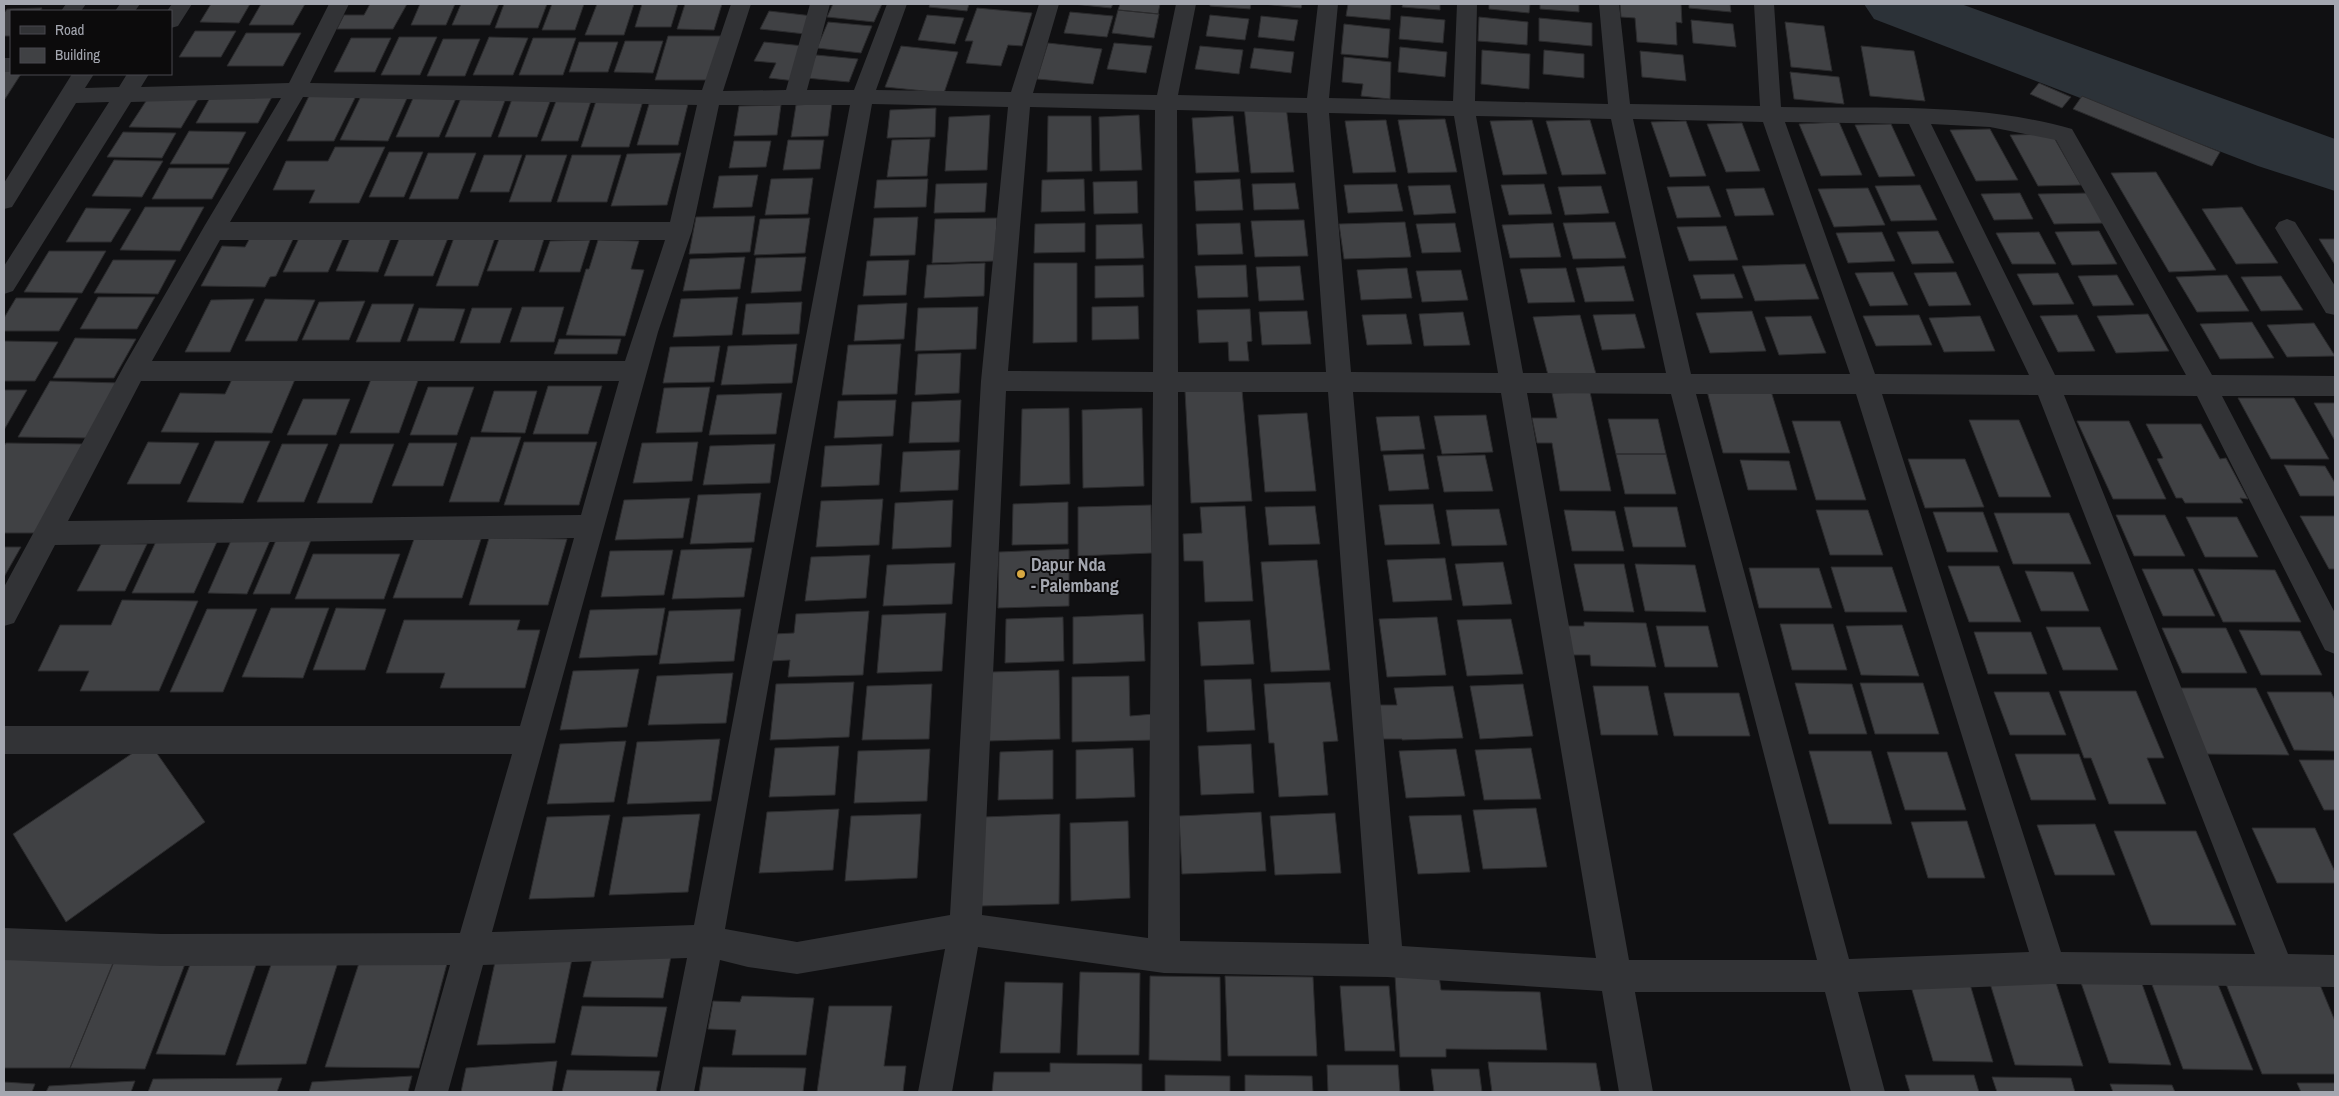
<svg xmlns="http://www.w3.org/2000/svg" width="2339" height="1096" viewBox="0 0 2339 1096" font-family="'Archivo Narrow',sans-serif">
	<rect width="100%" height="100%" fill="#101012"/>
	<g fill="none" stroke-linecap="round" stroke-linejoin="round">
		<path fill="#2c3238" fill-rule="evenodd" d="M1864,4H1961L2335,139V191L2258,166L1874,19Z"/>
	</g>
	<path fill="#404144" stroke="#2b2b2d" d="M211,4H250L239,23L200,22Z
		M261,4H305L293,25H249Z
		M370,4H407L393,29H337L344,15H364Z
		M420,4H455L446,25H411Z
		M461,4H499L490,25H452Z
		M504,4H547L538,28H495Z
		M552,4H584L575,30H542Z
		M597,4H634L624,35H585Z
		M642,4H678L671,27H635Z
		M685,4H722L714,30L677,29Z
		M833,4H882L874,22L827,17Z
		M930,4H969L967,11L929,7Z
		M1073,4H1113L1111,8Z
		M1120,4H1160L1158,14L1118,10Z
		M1210,4H1251L1250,9L1210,6Z
		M1263,4H1302L1301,8Z
		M1348,4H1391L1390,20L1346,16Z
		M1403,4H1440V10L1402,7Z
		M1489,4H1530L1529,13L1489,9Z
		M1540,4H1579V12L1540,9Z
		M1620,4H1681L1682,23L1676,22L1677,45L1637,42L1635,18L1621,17Z
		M1689,4H1730L1731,12L1689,8Z
		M42,8L40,11H11V36H4V13L7,9Z
		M977,8L1032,13L1022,46L1008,45L1001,66L966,63L973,41H965Z
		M1118,10L1159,14L1154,38L1112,33Z
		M769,11L813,16L805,34L760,29Z
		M1070,12L1113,16L1107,37L1064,33Z
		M927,15L964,18L955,44L918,40Z
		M1210,15L1249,19L1245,40L1206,36Z
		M1261,16L1298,20L1294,41L1258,37Z
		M1401,16L1445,20L1443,43L1399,39Z
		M1479,17L1528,22L1527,45L1478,41Z
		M1539,18L1592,23V46L1539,41Z
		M1691,20L1733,24L1736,47L1693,43Z
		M828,22L872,26L861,53L817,48Z
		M1785,22L1824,26L1832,71L1791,67Z
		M1344,24L1390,29L1388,58L1341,54Z
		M195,31H236L221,57H179Z
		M246,33H301L283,66H227Z
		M668,36H722L710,80H655Z
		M399,37H437L420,75H381Z
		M489,37L528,38L513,75H473Z
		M351,38H391L375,72H334Z
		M533,38H576L563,75H519Z
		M443,39H480L465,76H427Z
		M625,41H663L653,73L614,72Z
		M579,42H618L608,72H569Z
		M764,42L804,46L795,81L769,78L776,63L754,61Z
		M1048,43L1102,49L1093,84L1037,79Z
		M1114,43L1152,46L1146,73L1107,69Z
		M901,46L958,52L944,93L885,87Z
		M1200,46L1243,50L1239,74L1195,69Z
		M1861,46L1914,51L1925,101L1870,96Z
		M1400,47L1447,52L1445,77L1398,72Z
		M1254,48L1294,52L1291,73L1250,68Z
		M1482,50L1530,54L1529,89L1481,84Z
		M1544,50L1584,54V78L1543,74Z
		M1640,51L1683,55L1686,81L1642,77Z
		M816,55L858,59L849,82L806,78Z
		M1344,57L1391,62L1390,99L1361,96L1363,84L1342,82Z
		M4,69H11V74H21L5,99H4Z
		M1790,72L1839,77L1844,104L1794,99Z
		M2039,83L2071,97L2062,108L2030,94Z
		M212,94L273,95L258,123H196Z
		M150,95L200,96L181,128L129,127Z
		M309,96H356L334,141H287Z
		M361,96H408L388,141L340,140Z
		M414,96H457L439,137H396Z
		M2082,96L2220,152L2212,166L2073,109Z
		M461,98H506L491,137H445Z
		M512,99H551L537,137H498Z
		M556,101H591L578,141H541Z
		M596,101H643L629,147H581Z
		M832,103L828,136L791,137L796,105Z
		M649,104H688L678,145H637Z
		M781,105L777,135L734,136L739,106Z
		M1244,106H1286L1294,172L1251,173Z
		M936,108L935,137L887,138L890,110Z
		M990,115L987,170L945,171L949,117Z
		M1139,115L1142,170L1100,171L1099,117Z
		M1048,116H1091L1092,171L1047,172Z
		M1233,116L1239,172L1196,173L1192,118Z
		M1445,119L1457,172L1408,173L1398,120Z
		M1386,120L1396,172L1353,173L1345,121Z
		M1532,120L1547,174L1503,175L1490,121Z
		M1590,120L1606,174L1562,175L1546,121Z
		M1686,121L1706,176L1670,177L1651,122Z
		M1839,122L1862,175L1821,176L1799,124Z
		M1742,123L1760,171L1726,172L1707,124Z
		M1891,124L1915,176L1879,177L1855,125Z
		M1990,129L2018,180L1976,181L1950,130Z
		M189,131L246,132L229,164H170Z
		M123,132L176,133L162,158L107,157Z
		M2052,134L2081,185L2038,186L2010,135Z
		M930,139L927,176L887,177L892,140Z
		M788,140H824L820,169L783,170Z
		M734,141H771L766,167L729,168Z
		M335,147H385L359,203H309L315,190H273L286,161H328Z
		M389,152H423L404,197H369Z
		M428,153H476L458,199H409Z
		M681,153L667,205L611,206L627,154Z
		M484,155H522L509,192H470Z
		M526,155H567L551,202H509Z
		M572,155H621L607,202H557Z
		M114,160L163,161L142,197L92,196Z
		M169,168H229L212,199H152Z
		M2156,172L2216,270L2169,272L2111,173Z
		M758,175L752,207L713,208L719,176Z
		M813,178L808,214L765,215L771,179Z
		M928,179L926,207L874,208L877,180Z
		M1084,179L1085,211L1041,212L1042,180Z
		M1240,179L1243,210L1196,211L1194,181Z
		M1137,181L1138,213L1094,214L1093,182Z
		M987,183L985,212L934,213L936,184Z
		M1295,183L1299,209L1254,210L1252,184Z
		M1397,184L1403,211L1348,213L1344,185Z
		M1544,184L1552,214L1509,215L1501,185Z
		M1450,185L1456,213L1414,215L1408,186Z
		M1920,185L1937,220L1891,221L1875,186Z
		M1601,186L1609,213L1565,215L1558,187Z
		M1709,186L1721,217L1677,218L1667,187Z
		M1764,188L1774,215L1735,216L1726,189Z
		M1868,188L1885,225L1834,227L1818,189Z
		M2020,193L2033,219L1994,220L1981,194Z
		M2089,193L2106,223L2054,224L2038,194Z
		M145,207H204L180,251L120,250Z
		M2242,207L2278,263L2236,264L2202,209Z
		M86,208L131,209L111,242H66Z
		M755,216L750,252L689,254L696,217Z
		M918,217L915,255L870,256L874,218Z
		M810,218L805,253L754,255L760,219Z
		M997,218L995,261L932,263L935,219Z
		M1304,220L1308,256L1255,257L1251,221Z
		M1405,222L1411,257L1344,259L1339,224Z
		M1615,222L1626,258L1573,259L1563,223Z
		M1085,223V252L1034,253L1035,224Z
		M1240,223L1243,254L1198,255L1196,224Z
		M1455,223L1461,252L1422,253L1416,224Z
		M1553,223L1561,257L1510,258L1502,225Z
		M1142,224L1144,258L1096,259V225Z
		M1726,226L1738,260L1689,261L1677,227Z
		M1938,231L1954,263L1912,264L1897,232Z
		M2099,231L2117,264L2072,265L2055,232Z
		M1882,232L1895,261L1848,263L1836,233Z
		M2039,232L2056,264H2012L1996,233Z
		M295,235L276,276L270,277L265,287L201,286L222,246L245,247L251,236Z
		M455,235H496L478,286H436Z
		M300,236H344L328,272H283Z
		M400,237L448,238L433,276H384Z
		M350,238H391L378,272L336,271Z
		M499,239H544L534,271H487Z
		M2319,239H2335V265Z
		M590,240L580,272H539L550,241Z
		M598,240L639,241L631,269L644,270L625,336L566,335L586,269H589Z
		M49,251H106L82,293L24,292Z
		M745,257L740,289L683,291L690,259Z
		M806,257L801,291L751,293L756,258Z
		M113,260H176L158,294L94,293Z
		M909,260L906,295L863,296L867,261Z
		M985,263L984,296L924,298L927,265Z
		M1034,263H1077V342L1033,343Z
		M1805,264L1819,299L1755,301L1742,266Z
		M1143,265L1144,297L1095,298V266Z
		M1246,265L1248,297L1198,298L1195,266Z
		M1300,266L1304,300L1259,301L1256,267Z
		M1624,266L1634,301L1585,302L1576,268Z
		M1407,268L1412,298L1361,300L1357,270Z
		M1566,268L1575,302L1528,303L1520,269Z
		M1461,270L1468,300L1422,302L1416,271Z
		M1893,272L1908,305L1870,306L1855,273Z
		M1956,272L1971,305L1929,306L1914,273Z
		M2058,273L2074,304L2033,305L2017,274Z
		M1734,274L1743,298L1701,299L1693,275Z
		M2117,275L2134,305L2093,306L2078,276Z
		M2227,275L2249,311L2197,312L2176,277Z
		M2281,276L2303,310L2261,311L2241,277Z
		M98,297H155L137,329H80Z
		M738,297L732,335L673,337L681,299Z
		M16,298H78L59,331H4V318Z
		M254,299L230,352H185L211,300Z
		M265,299L315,300L297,341H245Z
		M365,301L349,340H302L319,302Z
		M802,302L799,334L742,335L746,304Z
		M907,303L904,339L854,341L858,305Z
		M372,304H414L400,342H356Z
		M1138,306L1139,339L1092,340V307Z
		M522,307H564L554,342H510Z
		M978,307L976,349L915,351L918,308Z
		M419,308L465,309L454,341H407Z
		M472,308H512L500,343H460Z
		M1250,309L1252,341L1247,342L1249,361H1229L1228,342L1199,343L1197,310Z
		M1307,311L1311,344L1262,345L1259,312Z
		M1752,311L1766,351L1710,353L1696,313Z
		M1463,312L1470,345L1424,346L1419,314Z
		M1406,314L1412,344L1367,345L1362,315Z
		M1635,314L1645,348L1602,350L1593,315Z
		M2148,314L2169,351L2116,353L2097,316Z
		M1580,315L1596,374L1548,375L1533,317Z
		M1919,315L1932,345L1876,346L1863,316Z
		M2077,315L2095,351L2058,352L2040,316Z
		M1811,316L1826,353L1779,355L1765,317Z
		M1980,316L1995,351L1944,352L1929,318Z
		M2252,322L2274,358L2220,359L2200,324Z
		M2314,323L2335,356L2287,357L2267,325Z
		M75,338L136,339L114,378H53Z
		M559,339H621L617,354H554Z
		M4,341L58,342L35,381H4Z
		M797,344L792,383L721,385L728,346Z
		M901,344L897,394L842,395L848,345Z
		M720,346L714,382L663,383L670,347Z
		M961,353L959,393L915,395L918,354Z
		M373,374L420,375L399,433H350Z
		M233,377H296L272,433L161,432L180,393L225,394Z
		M50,381L120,383L90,438L18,437Z
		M548,386H602L588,434H533Z
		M428,387H474L457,435H410Z
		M710,387L702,432L656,433L664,388Z
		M4,390H27L4,430Z
		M1242,390L1252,501L1191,503L1185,391Z
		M494,391H537L525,433L481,432Z
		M1707,391H1771L1790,453H1723Z
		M1590,392L1611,491H1560L1552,443H1537L1532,418H1557L1552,393Z
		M782,393L776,434L709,435L717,395Z
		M2238,398H2294L2329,459H2271Z
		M303,399H350L336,435H287Z
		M896,400L893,436L834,438L838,401Z
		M961,400L959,442L909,443L912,402Z
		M2314,403H2335V441Z
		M1069,408L1070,484L1020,486L1022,409Z
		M1142,408L1144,486L1083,488L1082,410Z
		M1307,413L1316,491L1265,492L1258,415Z
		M1486,415L1493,452L1442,454L1434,416Z
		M1419,416L1425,449L1381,451L1376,417Z
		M1608,419H1658L1666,454H1616Z
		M1969,420H2019L2051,497H1999Z
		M1792,421H1840L1866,500H1816Z
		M2077,421H2129L2166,499H2113Z
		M2146,424H2201L2220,459L2226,458L2248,499L2240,498L2243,503H2185L2182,498H2176L2157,459L2163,458Z
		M471,437H521L499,502H449Z
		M215,441H270L243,503L187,502Z
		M148,442L199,443L180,484H127Z
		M524,442H597L579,505H504Z
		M698,442L692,481L633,483L642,443Z
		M6,443L84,444L36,533H4V446Z
		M409,443H457L443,486H392Z
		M282,444H328L304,502H257Z
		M340,444H394L372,503H317Z
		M775,444L770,483L703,485L710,446Z
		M882,444L879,485L821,487L825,446Z
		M960,450L958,490L900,492L903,452Z
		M1423,454L1429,489L1389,491L1383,455Z
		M1616,454H1666L1676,494H1625Z
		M1485,455L1493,491L1444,492L1437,456Z
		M1908,459H1965L1984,507L1925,508Z
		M1740,460L1789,461L1797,490H1748Z
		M2284,465L2325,466L2335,483V496H2300Z
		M761,493L754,542L690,544L698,495Z
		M690,498L683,538L615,540L624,500Z
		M883,499L879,545L816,547L821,501Z
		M953,500L951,547L892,549L895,503Z
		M1068,502V544L1012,545L1013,504Z
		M1433,504L1440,544L1385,545L1379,505Z
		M1151,505L1152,553L1078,556V507Z
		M1245,506L1253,601L1205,602L1203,561H1184L1183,534L1202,533L1200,507Z
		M1315,506L1320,544L1269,545L1265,507Z
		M1624,507H1677L1686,547H1633Z
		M1499,509L1507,545L1452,546L1446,510Z
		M1564,510L1615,511L1624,551H1572Z
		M1816,510H1868L1883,555H1830Z
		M1933,512H1983L1998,552H1947Z
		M1994,513H2069L2091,564H2013Z
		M2116,515H2165L2185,556H2134Z
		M2300,516H2335V569H2329Z
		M2186,517H2237L2258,557H2205Z
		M159,535H220L194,593H132Z
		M233,536H272L247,594L208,593Z
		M489,538L567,539L548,605H469Z
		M414,539H481L462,598H393Z
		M276,540H311L290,594H253Z
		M101,544H147L125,591H77Z
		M4,547H21L4,577Z
		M752,548L744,597L672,599L681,550Z
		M1069,549V606L998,608L999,552Z
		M673,550L664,595L601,597L610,551Z
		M313,554H400L384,599H295Z
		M870,555L866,598L805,601L811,557Z
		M1445,558L1452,600L1393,602L1387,560Z
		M1317,560L1330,670L1271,672L1261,562Z
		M1503,562L1512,604L1463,606L1455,564Z
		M955,563L952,604L883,606L887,565Z
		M1574,564H1624L1634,612L1584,611Z
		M1635,564L1695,565L1706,612L1645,611Z
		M1948,566H1999L2021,622H1969Z
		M1831,567H1892L1907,612H1845Z
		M1749,568H1819L1832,608H1759Z
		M2142,569H2193L2215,616H2163Z
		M2198,569L2275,570L2301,622H2223Z
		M2025,571L2073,572L2089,611H2041Z
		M122,600L198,601L159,691H80L89,671H38L60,625H111Z
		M271,608H329L303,678L242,677Z
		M336,608L386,609L365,670H313Z
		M665,608L657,655L579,658L590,610Z
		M207,609H257L223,692H170Z
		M741,609L734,661L659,664L669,611Z
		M869,611L863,675L788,677L790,660L771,661L774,634L794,633L796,614Z
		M946,613L942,671L877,673L882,615Z
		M1143,614L1145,661L1073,664V617Z
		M1063,617L1064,661L1005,663L1006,619Z
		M1437,617L1446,675L1387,677L1379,619Z
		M1511,619L1523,674L1467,676L1457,620Z
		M404,620H520L517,630H540L525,688H440L445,673H386Z
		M1250,620L1254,664L1201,666L1198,622Z
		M1584,622L1646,623L1656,667L1591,666L1590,655H1571L1566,626H1584Z
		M1780,624H1833L1847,670H1792Z
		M1902,625L1919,676L1861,675L1846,626Z
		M1656,626H1708L1718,667H1665Z
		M2046,627H2100L2118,670H2063Z
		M2162,628H2226L2247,673H2182Z
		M2239,630L2300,631L2322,675H2261Z
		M1974,632H2031L2047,674H1988Z
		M639,669L627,727L560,730L573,671Z
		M1059,670L1060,739L988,741L991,672Z
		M733,673L726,723L648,725L657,676Z
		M1129,676L1130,716L1154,714L1155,740L1072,742V677Z
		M1251,679L1255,730L1207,732L1204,680Z
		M854,682L849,737L770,740L776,684Z
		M1330,682L1338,741L1323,742L1328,795L1279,797L1274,743H1269L1264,684Z
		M1795,683L1852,684L1867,734H1809Z
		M1860,683H1923L1939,734H1875Z
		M932,684L929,739L862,740L867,686Z
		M1523,684L1533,736L1480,739L1470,686Z
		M1453,686L1463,738L1402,740V739H1383L1378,705H1397L1394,688Z
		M1593,686H1648L1658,735H1601Z
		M2174,688H2256L2289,755L2203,754Z
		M2059,691H2136L2164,758H2147L2166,804H2109L2091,758H2084Z
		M1994,692H2049L2066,735H2010Z
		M2267,692H2331L2335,700V751L2294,750Z
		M1664,693H1739L1750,736H1674Z
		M720,739L711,801L627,804L637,742Z
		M626,741L614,802L547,804L560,744Z
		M149,742L205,822L66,922L13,834Z
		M1251,744L1254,793L1201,795L1198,746Z
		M839,746L835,795L769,797L775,748Z
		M1133,748L1135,797L1076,799V750Z
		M1531,748L1541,799L1484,800L1475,750Z
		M930,749L927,801L854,803L858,751Z
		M1456,749L1465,796L1406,798L1399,751Z
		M1053,750V799L998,800L1000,752Z
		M1809,751H1871L1892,824H1829Z
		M1887,752H1947L1966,810H1905Z
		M2015,754H2079L2096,800H2031Z
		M2299,760H2335V810H2324Z
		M1536,808L1547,867L1483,869L1473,810Z
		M839,809L833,870L759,873L767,812Z
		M1261,812L1266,871L1182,874L1179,816Z
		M1335,813L1341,873L1275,875L1270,816Z
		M700,814L688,892L609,895L623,817Z
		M921,814L917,878L845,881L851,816Z
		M1060,814L1059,904L981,906L983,817Z
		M610,815L594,897L529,899L547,817Z
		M1461,815L1470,872L1418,874L1409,816Z
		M1128,821L1130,898L1071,901L1070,823Z
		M1967,821L1985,878H1928L1911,822Z
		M2095,824L2115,875H2055L2037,825Z
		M2252,828H2315L2335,872V883H2277Z
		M2114,831H2196L2236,925H2151Z
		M594,951H672L663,998L583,997Z
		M4,957H116L70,1068H4Z
		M273,959H339L306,1064L236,1065Z
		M572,959L555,1043L477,1045L495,962Z
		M360,960H448L419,1068L325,1067Z
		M191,962H257L225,1055L156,1054Z
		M113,963L185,964L145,1069L70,1068Z
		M1080,972L1140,973L1139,1055H1077Z
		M1907,973L1967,974L1993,1062L1933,1061Z
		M1150,976L1220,977L1221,1061L1149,1060Z
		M1225,976L1313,977L1317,1056H1228Z
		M1395,976H1439L1441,990L1540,992L1547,1050L1446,1049V1057H1400Z
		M2224,979L2318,980L2335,1021V1074H2262Z
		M1989,980H2055L2083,1066L2015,1065Z
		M2080,980L2141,981L2171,1065L2109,1063Z
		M1005,982L1063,983L1060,1053H1000Z
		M2151,982H2217L2253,1070L2183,1069Z
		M1340,986H1389L1395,1051H1345Z
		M742,996L814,998L806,1055H732L736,1030L708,1029L713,1001L740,1002Z
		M582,1006L667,1007L657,1057L571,1055Z
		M829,1006H892L884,1066H906L903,1092H817Z
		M557,1061L552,1092H461L466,1068Z
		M1488,1062L1596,1063L1601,1092H1492Z
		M1050,1063L1142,1064V1092H992L994,1072H1050Z
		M1327,1065H1398L1400,1092H1328Z
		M703,1067L806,1068L803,1092H699Z
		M1431,1069H1479L1482,1092H1434Z
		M567,1070L660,1071L656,1092H562Z
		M1165,1075L1230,1076V1092H1165Z
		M1245,1075L1312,1076L1313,1092H1245Z
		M1905,1075H1974L1979,1092H1910Z
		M412,1076L408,1092H309L312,1082Z
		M1992,1077L2071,1078L2075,1092H1997Z
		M282,1078L277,1092H148L153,1079Z
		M135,1081L131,1092H46L49,1086Z
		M4,1082L35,1084L32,1092H4Z
		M2297,1083H2335V1092H2301Z
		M2110,1084L2172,1085L2175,1092H2113Z"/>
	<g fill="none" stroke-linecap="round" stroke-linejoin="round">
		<path fill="#323336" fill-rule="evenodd" d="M66,4H86L81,11H61Z
			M120,4H140L135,11H115Z
			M172,4H192L178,26L171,28V11H167Z
			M329,4H349L310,83L702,90L731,4H751L723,91L786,90L810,4H830L807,90H854L887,4H907L876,90L1011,92L1039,4H1059L1033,93L1157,95L1176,4H1196L1178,95L1307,98L1318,4H1338L1329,98L1453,101L1457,4H1477L1475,101L1608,104L1599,4H1619L1630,104L1760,106L1754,4H1774L1781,107C1878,109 1978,102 2072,129L2212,375L2335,376V396H2222L2335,613V654L2325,650L2197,396L2064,395L2288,954L2335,955V987L2050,984L1858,992L1885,1092H1851L1825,992H1635L1653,1092H1619L1602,991L1387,977L1164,973L978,947L952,1092H918L945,949L797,974L748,967L720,960L694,1092H660L687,958L483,965L448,1092H414L450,965L161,966L4,960V928L161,934L460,933L512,754H4V726H520L574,538L55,545L14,623L4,626V587L125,364L205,225L281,98L131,102L13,291L4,294V266L109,102L76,103L12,207L4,209V183L72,74H94L85,88L119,87L127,74H149L141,87L289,83ZM303,97L697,105L670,222H230ZM872,104L1008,107L981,381L950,915L797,942L725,929ZM719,105H850L694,925L492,932L658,332L692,231ZM1030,107L1155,110L1153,372L1008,371ZM1177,110L1307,113L1326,372H1178ZM1329,113L1454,116L1498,373L1351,372ZM1476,116L1611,119L1666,373H1523ZM1633,119L1763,122L1850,374H1691ZM1785,122L1909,124L2029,375L1875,374ZM1931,124L1990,127L2056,140L2186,375H2055ZM220,240H665L625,361H152ZM141,381H619L581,515L68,521ZM1006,391L1153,392L1148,938L982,915ZM1178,392H1328L1369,944L1180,941ZM1353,392L1501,393L1596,958L1402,946ZM1527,393L1671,394L1817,960H1629ZM1696,394H1856L2029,952L1849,959ZM1882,394L2038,395L2255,954L2061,952Z
			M4,58H11V72H4Z
			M2287,219L2295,222L2335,286V315L2326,313L2275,228L2279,222Z"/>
	</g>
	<circle fill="#d8a842" stroke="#0c0b0c" stroke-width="2" cx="1021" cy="574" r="5"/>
	<g text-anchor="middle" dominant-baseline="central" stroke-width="4" stroke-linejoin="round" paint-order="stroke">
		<g font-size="18" font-weight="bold" fill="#a4a7b0" stroke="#0c0b0c" text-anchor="start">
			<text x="1031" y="564">Dapur Nda<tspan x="1031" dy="21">- Palembang</tspan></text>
		</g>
	</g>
	<rect width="2339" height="1096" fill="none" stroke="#a4a7b0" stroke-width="10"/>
	<rect x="10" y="10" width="162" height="65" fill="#0c0b0c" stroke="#49494e"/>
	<rect x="20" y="26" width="25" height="8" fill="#323336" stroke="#49494e"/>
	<text x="55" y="35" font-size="15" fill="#a4a7b0">Road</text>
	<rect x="20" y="48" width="25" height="15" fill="#404144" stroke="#49494e"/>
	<text x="55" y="60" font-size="15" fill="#a4a7b0">Building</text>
</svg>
